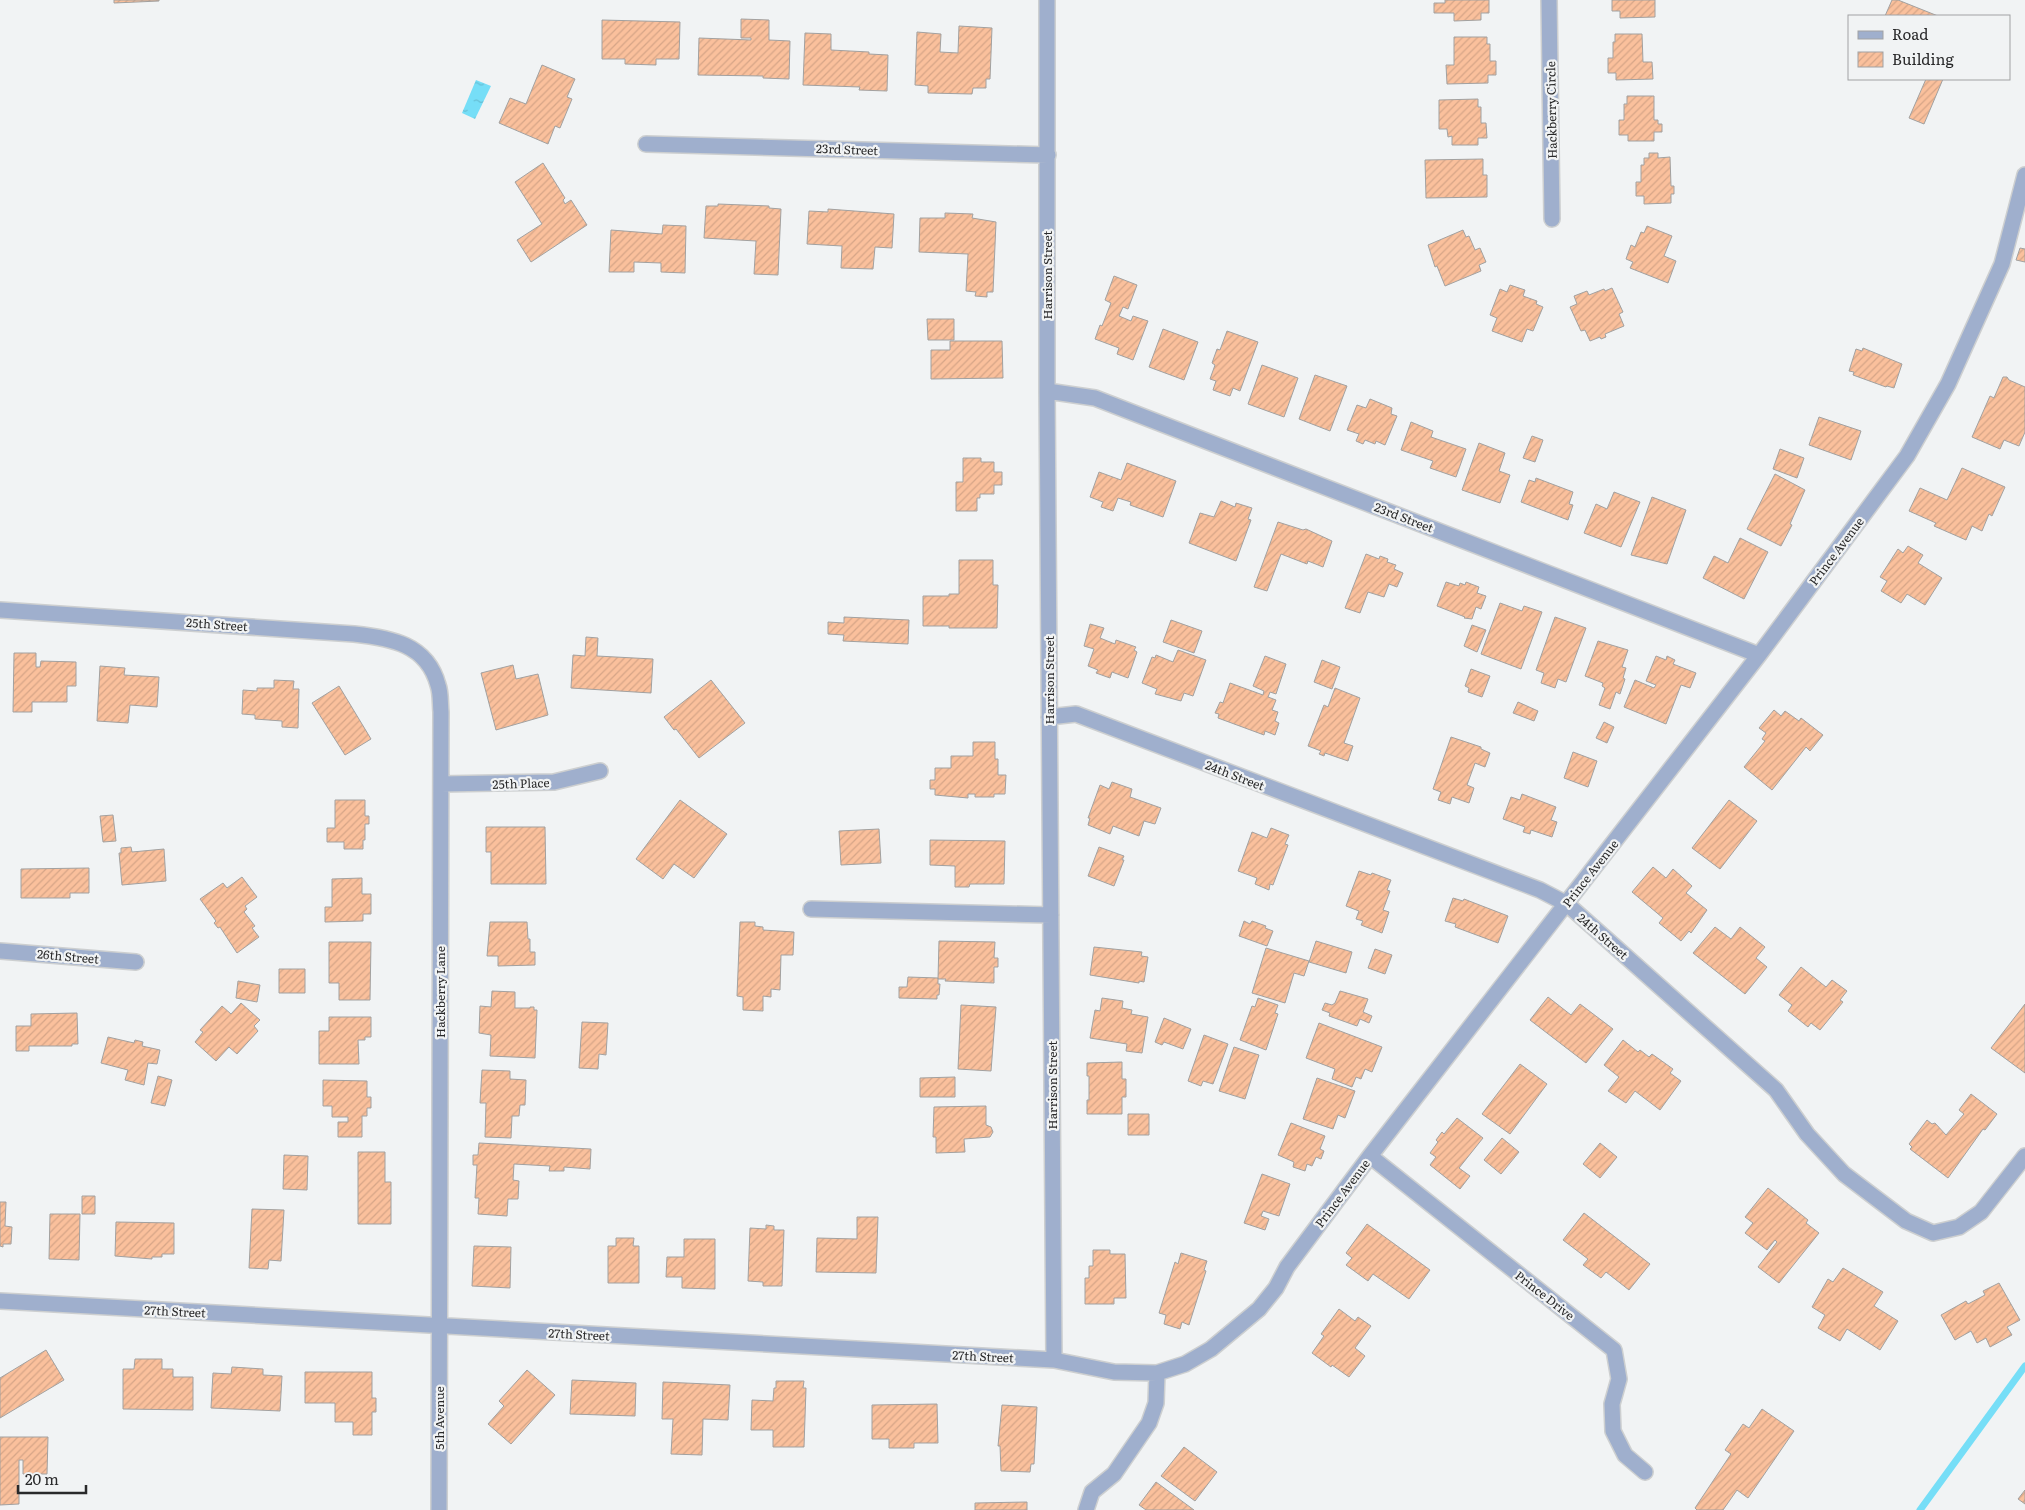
<svg xmlns="http://www.w3.org/2000/svg" width="2025" height="1510" viewBox="0 0 2025 1510" font-family="Literata,serif">
	<defs>
		<pattern id="water-ripples" width="26" height="14" patternUnits="userSpaceOnUse" patternTransform="scale(1.25)"><rect width="26" height="14" fill="#76def7"/><path d="M2 4q2-2 4 0t4 0M15 11q2-2 4 0t4 0" fill="none" stroke="#66bed4"/></pattern>
		<pattern id="building-hatch" width="6" height="6" patternUnits="userSpaceOnUse" patternTransform="scale(1.25)"><rect width="6" height="6" fill="#fac09c"/><path d="M-1 1l2-2M0 6l6-6M5 7l2-2" fill="none" stroke="#d6a587"/></pattern>
	</defs>
	<rect width="100%" height="100%" fill="#f1f3f4"/>
	<path fill="url(#water-ripples)" d="M476,80L491,86L475,119L462,113Z"/>
	<g fill="none" stroke-linecap="round" stroke-linejoin="round">
		<path stroke="#76def7" stroke-width="7" d="M1920,1510L2025,1366"/>
	</g>
	<path fill="url(#building-hatch)" stroke="#a2a1a0" d="M114,0H159V1L114,3Z
		M1445,0H1489V13H1481V20L1454,21V13H1434V3H1445Z
		M1612,0H1655V17L1620,18V11H1612Z
		M1892,0H1898L1938,16H1885Z
		M741,19L769,20V40L790,41L789,79L763,78V76L698,75L699,38L751,40V38H741Z
		M602,20L680,22L679,59H656V65L625,64V59H602Z
		M959,26L992,28L990,79H986V88H973L972,94L928,93V86L915,85L917,32L941,34L940,52L958,53Z
		M805,33L831,34V50L869,52V54L888,55L887,91L859,90L860,87L803,85Z
		M1615,34H1642L1643,62H1652L1653,79L1616,80V73H1608V58H1613V42H1615Z
		M1454,37H1487V44H1490V61H1496V75H1488V83L1447,84L1446,65H1454Z
		M542,65L575,79L567,97L572,99L560,128L555,126L548,144L499,123L510,98L526,104Z
		M1926,79H1943L1924,124L1909,118Z
		M1627,96H1654V120H1658V124H1662V132H1654V141H1628V135H1619V120H1624V104H1627Z
		M1478,99V107H1481V123H1486L1487,138H1478V145H1452V136L1448,137L1447,129H1439V100Z
		M1649,153H1658V158L1670,157L1671,186H1674V194H1671V203L1644,204V196H1636V182H1641V165H1644V158H1649Z
		M1483,159V175H1487V197L1426,198L1425,160Z
		M543,163L565,198L563,200L565,204L571,200L587,225L531,262L517,240L542,224L515,182Z
		M718,204L769,206V208L781,209L778,275L754,274L756,241L704,238L706,206H718Z
		M828,209L894,214L892,248L875,247L873,269L841,268L842,246L807,244L809,211L828,212Z
		M945,213L973,214L972,218L996,222L993,292H987V297L975,296L976,292L966,291L968,254L919,252L920,218H945Z
		M663,225L686,226L685,273L661,272V263L634,262V272H609L611,230L662,234Z
		M1647,226L1672,236L1664,256L1676,261L1668,283L1630,268L1633,262L1626,259L1631,245L1635,247L1641,232L1644,233Z
		M1463,230L1466,237L1469,236L1475,250L1480,248L1486,262L1479,265L1481,271L1445,286L1437,266L1435,267L1428,245Z
		M2020,248L2025,249V262L2016,260Z
		M1114,276L1137,285L1128,309L1123,307L1119,316L1131,321L1133,316L1148,321L1133,360L1117,354L1119,348L1095,339L1100,325L1102,326L1111,303L1105,300Z
		M1510,285L1525,290L1523,296L1537,301L1536,304L1543,307L1533,331L1527,329L1522,342L1492,331L1497,318L1490,315L1500,289L1507,292Z
		M1612,288L1623,312L1619,314L1624,326L1605,334L1606,337L1601,339L1600,337L1590,341L1585,330L1581,331L1570,307L1577,304L1574,296L1587,291L1589,295L1604,289L1605,291Z
		M927,319H954V340H928Z
		M1163,329L1198,342L1184,380L1149,367Z
		M1227,331L1258,342L1240,391L1233,388L1230,396L1213,390L1216,381L1210,379L1215,365L1212,363L1217,349L1220,350Z
		M950,341H1002L1003,378L931,379V350H950Z
		M1863,348L1902,364L1894,388L1887,386L1886,387L1853,375L1854,372L1849,371L1856,349L1862,351Z
		M1262,365L1298,378L1284,417L1248,404Z
		M1315,375L1347,386L1330,431L1299,419Z
		M2003,377H2007L2009,380L2025,387V432L2019,446L2004,440L2000,449L1972,437L1990,396L1994,398Z
		M1370,399L1392,408L1391,414L1397,416L1385,445L1376,441L1375,444L1365,440L1363,444L1356,441L1359,434L1347,430L1357,405L1366,408Z
		M1819,417L1861,431L1851,460L1809,445Z
		M1411,422L1433,431L1431,437L1466,449L1456,477L1430,468L1433,461L1401,450Z
		M1532,436L1543,440L1535,462L1523,458Z
		M1479,443L1505,453L1499,471L1510,475L1500,503L1462,490Z
		M1780,449L1804,458L1797,478L1773,469Z
		M963,458H981V462H994V472H1002V485H994V494H980V498H977V511H956V482H963Z
		M1127,463L1176,481L1163,517L1130,505L1131,502L1118,498L1113,511L1101,507L1103,502L1090,497L1099,472L1121,480Z
		M1962,468L2005,487L1992,516L1989,514L1982,531L1972,526L1966,540L1934,526L1936,523L1909,511L1920,488L1947,500Z
		M1775,474L1805,490L1790,524L1792,525L1781,546L1747,529Z
		M1536,478L1573,492L1569,504L1573,505L1568,520L1521,502L1529,480L1535,482Z
		M1614,492L1640,502L1621,547L1584,533L1596,504L1607,509Z
		M1652,497L1686,510L1667,564L1631,555Z
		M1221,501L1235,507L1236,503L1252,508L1248,519L1251,520L1236,561L1189,543L1200,513L1214,517Z
		M1278,522L1303,530L1306,529L1332,541L1323,567L1308,561L1307,564L1281,554L1267,591L1254,587Z
		M1740,538L1768,552L1744,599L1703,578L1714,556L1728,563Z
		M1908,546L1923,555L1918,563L1942,578L1925,605L1907,594L1901,603L1881,591L1887,581L1880,577L1898,549L1903,553Z
		M1366,554L1379,559L1380,556L1388,559L1387,562L1396,565L1394,569L1403,573L1397,587L1389,584L1384,597L1368,592L1360,613L1345,608Z
		M959,560H993V585H998L997,628H949V626H923V596H949V594H959Z
		M1446,582L1459,586L1460,583L1465,585L1466,582L1479,587L1477,593L1486,596L1481,609L1476,607L1472,619L1464,618L1465,617L1437,606Z
		M1500,603L1522,611L1524,606L1542,612L1521,669L1481,654Z
		M844,617L909,620L908,644L843,641L844,635L828,634V622L844,623Z
		M1555,617L1586,628L1566,682L1558,679L1555,688L1541,683L1544,673L1536,670Z
		M1171,620L1202,631L1194,653L1163,642Z
		M1090,624L1104,628L1100,638L1115,644L1116,640L1136,647L1134,650L1137,652L1128,678L1112,672L1110,678L1096,673L1098,670L1088,666L1094,649L1084,646Z
		M1472,625L1486,630L1477,652L1464,646Z
		M586,637L598,638L597,656L653,659L651,693L571,688L573,655L585,656Z
		M1598,641L1628,650L1622,667L1626,668L1623,678L1625,679L1620,694L1616,692L1610,709L1599,705L1605,688L1602,686L1603,683L1585,676Z
		M1178,650L1206,660L1193,696L1184,693L1181,701L1155,694L1157,689L1142,683L1152,657L1155,658L1156,655L1173,662Z
		M14,653H36V667H40L41,661L76,662V686H67V702H32V712H13Z
		M1265,656L1286,664L1276,694L1270,692L1268,697L1276,700L1272,710L1278,712L1275,721L1279,723L1275,735L1265,731L1264,735L1218,718L1219,714L1215,713L1220,702L1223,703L1230,683L1263,695L1264,691L1253,686Z
		M1656,656L1666,660L1667,656L1675,660L1673,664L1696,673L1690,688L1681,685L1666,724L1624,707L1635,680L1654,688L1656,685L1646,681Z
		M1322,660L1340,667L1332,689L1314,682Z
		M513,665L516,679L538,674L548,715L496,730L481,673Z
		M100,666L125,668L124,675L159,677L157,707L130,705L128,723L97,721Z
		M1471,669L1490,676L1482,697L1468,692L1469,688L1465,686Z
		M274,680L294,681L293,689H299L298,728L282,727V721L255,719V715L242,714L243,690L257,691V688H274Z
		M711,680L745,723L699,758L676,729L674,730L664,717Z
		M339,686L371,739L345,755L312,703Z
		M1335,688L1360,698L1344,743L1353,746L1348,761L1325,753L1324,756L1319,754L1321,751L1308,746L1324,705L1328,707Z
		M1518,702L1538,711L1534,721L1513,713Z
		M1774,710L1781,716L1785,711L1799,721L1801,718L1823,735L1810,751L1806,747L1772,790L1744,767L1765,741L1762,739L1766,733L1759,728Z
		M1604,722L1614,727L1607,743L1596,738Z
		M1451,737L1481,747V749L1490,753L1485,767L1475,763L1467,785L1474,788L1469,803L1452,797L1450,804L1438,800L1441,792L1433,789Z
		M973,742H995V759H998V775H1006L1005,794H994V797H975V794H968V798L935,795V789H930V780H935V768H951V756H973Z
		M1573,752L1597,761L1588,787L1564,778Z
		M1112,782L1132,789L1130,797L1161,808L1155,824L1144,821L1139,836L1113,826L1110,834L1088,825L1090,818H1088L1100,785L1109,789Z
		M1522,794L1556,807L1551,820L1557,822L1552,837L1531,830L1530,834L1523,832L1525,827L1503,819L1511,797L1520,800Z
		M335,800H365V816H369V824H365V840H363V849H344V842H327V828H335Z
		M680,800L727,834L694,878L674,864L663,879L636,859Z
		M1729,800L1757,821L1720,869L1692,848Z
		M113,815L116,841L103,842L100,816Z
		M486,827H545L546,884H491V852H486Z
		M1271,828L1289,835L1285,844L1288,845L1273,885L1270,884L1269,890L1255,884L1257,878L1238,871L1252,832L1267,838Z
		M879,829L881,863L841,865L839,831Z
		M930,840L1005,841L1004,884H970L969,887H955V866L930,865Z
		M131,847L132,852L164,849L166,881L122,885L119,853H121V848Z
		M1099,847L1124,856L1122,860H1124L1114,886L1088,876Z
		M1653,867L1666,878L1673,869L1692,886L1686,893L1707,910L1691,933L1689,931L1681,941L1659,923L1663,918L1632,892Z
		M89,868V893H70V898H21V869Z
		M1359,871L1371,875L1372,873L1391,880L1387,890L1390,891L1383,910L1389,912L1382,933L1361,925L1363,921L1356,919L1359,911L1346,906Z
		M242,877L257,897L245,906L247,909L244,912L255,926L252,928L259,937L237,953L220,927L218,928L214,923L216,921L200,899L223,883L227,888Z
		M362,878V894H371V914H363V921L325,922V907H332V879Z
		M1453,898L1463,901L1464,899L1508,916L1498,943L1455,927L1456,924L1445,921Z
		M1244,921L1250,924L1252,921L1266,926L1265,928L1273,931L1267,946L1239,936Z
		M490,922H527L528,939H530V952H535V965L498,966V956H487Z
		M740,922H755V926L763,927V930L794,932L793,955H781L780,990L771,989V997L763,996V1011L743,1010V997L737,996Z
		M1715,927L1731,939L1740,927L1765,947L1756,958L1767,967L1745,994L1693,953Z
		M939,941L995,942L994,958H998V967H994V983L945,981L946,979H938Z
		M1316,941L1352,952L1346,973L1309,962Z
		M329,942H371L370,1000H339V983H329Z
		M1094,947L1142,952L1141,956L1148,957L1144,982L1139,981V983L1090,975Z
		M1266,948L1309,961L1304,976L1294,973L1285,1003L1252,993Z
		M1375,949L1392,955L1385,974L1368,968Z
		M1801,967L1826,987L1832,980L1847,991L1840,1000L1843,1002L1820,1030L1811,1023L1808,1027L1788,1011L1792,1005L1779,995Z
		M279,969H305V993H279Z
		M908,977L938,978V984H940L939,995H937V999L899,998V987H907Z
		M238,981L260,985L257,1002L236,998Z
		M492,991L515,992V1008H530V1007H534V1010H537L535,1058L490,1056L491,1035L479,1033L480,1006L491,1007Z
		M1340,991L1368,999L1363,1012L1372,1016L1369,1023L1360,1019L1357,1026L1329,1016L1330,1013L1322,1010L1325,1003L1332,1005L1335,1003Z
		M1548,997L1571,1015L1580,1004L1613,1029L1586,1063L1530,1020Z
		M1102,998L1123,1001L1122,1008L1132,1010L1131,1014L1148,1017L1142,1053L1126,1051L1127,1044L1090,1038L1095,1010L1100,1011Z
		M1258,998L1278,1005L1275,1013L1278,1014L1266,1050L1240,1040L1252,1006L1255,1007Z
		M241,1003L260,1020L254,1026L258,1031L237,1054L229,1047L216,1061L195,1042L203,1032L200,1030L222,1006L231,1014Z
		M2025,1004V1073L1991,1048Z
		M961,1005L996,1007L991,1071L958,1069Z
		M77,1013L78,1044H72V1046H29V1051H16V1026H31V1014Z
		M329,1017H371V1037H365V1040H358L359,1064H319V1031H329Z
		M1164,1018L1191,1029L1183,1049L1164,1042L1162,1045L1155,1042Z
		M582,1022L608,1023L606,1055L599,1054L598,1069L579,1068Z
		M1319,1023L1382,1047L1372,1072L1365,1069L1361,1079L1356,1077L1352,1087L1332,1079L1335,1069L1306,1058Z
		M1204,1035L1228,1044L1213,1084L1203,1081L1201,1086L1188,1081Z
		M108,1037L134,1043L135,1040L143,1042L142,1046L160,1050L157,1064L148,1063L144,1085L125,1080L128,1070L101,1063Z
		M1623,1040L1638,1052L1640,1050L1649,1057L1652,1054L1673,1069L1670,1073L1681,1081L1660,1110L1635,1091L1626,1103L1608,1091L1619,1077L1604,1065Z
		M1234,1047L1259,1055L1245,1099L1219,1091Z
		M1122,1062V1079H1126V1097H1122V1114H1087V1100H1089V1076H1087V1063Z
		M1520,1064L1547,1084L1510,1134L1482,1114Z
		M482,1070L510,1071V1079L526,1080L525,1105H520L519,1116H512L511,1138L485,1137L486,1103H480Z
		M158,1076L172,1080L165,1106L151,1103Z
		M955,1077V1097H920V1078Z
		M1317,1078L1355,1091L1345,1118L1338,1115L1333,1129L1303,1119Z
		M323,1080L367,1081V1097H371V1108H367V1116H362V1137H338V1122H348V1117H332V1106H323Z
		M1971,1094L1997,1114L1985,1130L1983,1129L1948,1178L1910,1149L1912,1147L1909,1144L1927,1120L1932,1124L1935,1123L1946,1135L1964,1114L1959,1110Z
		M986,1106V1125L991,1127L993,1132L990,1137L964,1139L965,1152L936,1153V1137H933L934,1107Z
		M1128,1114H1149V1135H1128Z
		M1457,1118L1483,1138L1459,1168L1470,1176L1460,1189L1430,1165L1436,1157L1430,1153L1438,1142L1436,1140L1442,1132L1444,1134Z
		M1291,1123L1325,1136L1320,1149L1324,1151L1321,1159L1316,1157L1312,1166L1307,1164L1305,1171L1293,1167L1294,1162L1278,1155Z
		M1502,1138L1519,1152L1501,1174L1484,1160Z
		M479,1143L591,1149L590,1169L564,1167V1171H549L550,1166L514,1164L513,1180L519,1181L518,1199H508L507,1216L478,1214L479,1198H475L477,1165H473V1155H478Z
		M1600,1143L1617,1157L1600,1178L1583,1164Z
		M358,1152H385V1182H391V1224H358Z
		M284,1155L308,1156L307,1190L283,1189Z
		M1262,1174L1290,1184L1279,1216L1263,1211L1261,1216L1269,1219L1265,1230L1244,1223Z
		M1768,1188L1808,1220L1806,1223L1819,1233L1779,1283L1758,1267L1777,1242L1775,1240L1767,1250L1745,1233L1753,1223L1745,1217Z
		M82,1196H95V1214H82Z
		M0,1202H6L5,1226L12,1227L11,1244H3V1247L0,1246Z
		M252,1209L284,1210L281,1261L269,1260L268,1269L249,1268Z
		M1584,1213L1650,1264L1629,1290L1606,1272L1601,1278L1583,1265L1588,1259L1563,1240Z
		M50,1214H80L79,1260L49,1259Z
		M857,1217H878L876,1273L816,1272L817,1238L857,1239Z
		M116,1222L174,1223V1254H162V1257H152V1259L115,1256Z
		M1367,1224L1430,1270L1409,1299L1373,1274L1368,1281L1346,1265L1352,1258L1346,1253Z
		M766,1225L774,1226V1230H784L782,1286H763V1282L748,1281L750,1228L766,1229Z
		M616,1238H634L633,1246H639V1283H608V1246H616Z
		M684,1239H715V1289L682,1288V1277H666L667,1257H684Z
		M474,1246L511,1247L510,1288L472,1286Z
		M1093,1250H1110V1254H1125L1126,1298H1114V1304H1085V1278H1089V1266H1093Z
		M1181,1253L1207,1261L1204,1270L1206,1271L1189,1325L1182,1322L1180,1329L1164,1324L1166,1315L1159,1313L1175,1262L1178,1264Z
		M1843,1268L1883,1292L1874,1306L1898,1321L1880,1350L1847,1329L1840,1341L1818,1328L1825,1315L1812,1307L1828,1279L1833,1282Z
		M1999,1283L2020,1320L2007,1327L2012,1335L1990,1347L1986,1338L1977,1343L1971,1331L1955,1340L1941,1315L1966,1301L1968,1304L1985,1295L1983,1291Z
		M1339,1309L1355,1321L1358,1317L1371,1326L1355,1348L1365,1356L1349,1377L1332,1365L1331,1367L1312,1353L1324,1336L1321,1334Z
		M46,1350L64,1380L0,1418V1378Z
		M135,1359H162V1369H173V1377H193V1410L123,1409V1369H134Z
		M232,1367L263,1369V1375L282,1376L280,1411L211,1408L213,1373L231,1374Z
		M527,1370L555,1395L511,1444L488,1424L504,1406L499,1401Z
		M305,1372H372V1398H376V1412H372V1435H353V1422H335V1403H305Z
		M572,1380L636,1383L635,1416L570,1414Z
		M776,1381H804L803,1388H806L804,1447H773V1430H751L752,1400L773,1401L774,1388H776Z
		M663,1382L730,1385L728,1420L703,1419L702,1455L671,1454L673,1419H662Z
		M937,1404L938,1443H914V1448H889V1439H872V1405Z
		M1002,1405L1037,1407L1034,1464H1031L1030,1472L1001,1471L1000,1446H998Z
		M1762,1409L1794,1431L1748,1498L1737,1490L1723,1510H1697L1695,1508L1731,1454L1725,1450L1743,1424L1749,1428Z
		M0,1437H48L47,1474H23V1460H19V1504L0,1505Z
		M1184,1447L1217,1472L1195,1501L1161,1476Z
		M1156,1482L1194,1510H1146L1139,1505Z
		M2025,1490V1504L2018,1499Z
		M1027,1502V1510H975V1503Z"/>
	<g fill="none" stroke-linecap="round" stroke-linejoin="round">
		<defs>
			<path id="minor" d="M1047,0V391L1054,1360
				M1549,0L1552,219
				M646,144L1048,155
				M1047,391L1095,398L1759,655
				M0,610L354,634C391,638 427,644 438,685C441,693 440,703 441,712L439,1510
				M1049,717L1076,714L1540,890L1567,904L1776,1090L1807,1134L1844,1174L1906,1221L1933,1233L1959,1227L1981,1212L2025,1156
				M441,784L554,782L600,771
				M811,909L1051,915
				M0,951L136,962
				M1370,1156L1614,1350L1619,1379L1612,1404L1613,1431L1625,1455L1645,1472
				M0,1301L1054,1360L1114,1372L1157,1373L1185,1364L1211,1349L1259,1309L1276,1288L1287,1267L1370,1156L1759,655L1907,456L1948,384L2002,264L2025,175
				M1086,1510L1092,1492L1114,1474L1149,1423L1156,1403L1157,1373"/>
		</defs>
		<use href="#minor" stroke="#cdcfd0" stroke-width="18"/>
		<use href="#minor" stroke="#9fafcd" stroke-width="15"/>
	</g>
	<g text-anchor="middle" dominant-baseline="central" stroke-width="4.5" stroke-linejoin="round" paint-order="stroke">
		<g font-size="12" fill="#29292a" stroke="#f1f3f4">
			<text transform="translate(1551 110) rotate(-91)">Hackberry Circle</text>
			<text transform="translate(847 149) rotate(2)">23rd Street</text>
			<text transform="translate(1047 275) rotate(-90)">Harrison Street</text>
			<text transform="translate(1404 517) rotate(21)">23rd Street</text>
			<text transform="translate(1836 551) rotate(-53)">Prince Avenue</text>
			<text transform="translate(217 624) rotate(4)">25th Street</text>
			<text transform="translate(1049 680) rotate(-90)">Harrison Street</text>
			<text transform="translate(1235 775) rotate(21)">24th Street</text>
			<text transform="translate(521 783) rotate(-2)">25th Place</text>
			<text transform="translate(1590 873) rotate(-52)">Prince Avenue</text>
			<text transform="translate(1603 936) rotate(41)">24th Street</text>
			<text transform="translate(68 956) rotate(5)">26th Street</text>
			<text transform="translate(440 992) rotate(-90)">Hackberry Lane</text>
			<text transform="translate(1052 1085) rotate(-90)">Harrison Street</text>
			<text transform="translate(1342 1193) rotate(-53)">Prince Avenue</text>
			<text transform="translate(1545 1295) rotate(38)">Prince Drive</text>
			<text transform="translate(175 1311) rotate(3)">27th Street</text>
			<text transform="translate(579 1334) rotate(3)">27th Street</text>
			<text transform="translate(983 1356) rotate(3)">27th Street</text>
			<text transform="translate(439 1418) rotate(-90)">5th Avenue</text>
		</g>
	</g>
	<rect x="1848" y="15" width="162" height="65" fill="#f1f3f4" stroke="#a1a2a3"/>
	<rect x="1858" y="31" width="25" height="8" fill="#9fafcd" stroke="#a1a2a3"/>
	<text x="1892" y="40" font-size="15" fill="#29292a">Road</text>
	<rect x="1858" y="52" width="25" height="15" fill="url(#building-hatch)" stroke="#a1a2a3"/>
	<text x="1892" y="65" font-size="15" fill="#29292a">Building</text>
	<path d="M18 1485v8h68v-8" fill="none" stroke="#29292a" stroke-width="2.5"/>
	<text x="25" y="1485" font-size="15" fill="#29292a" stroke="#f1f3f4" stroke-width="4" paint-order="stroke">20 m</text>
</svg>
